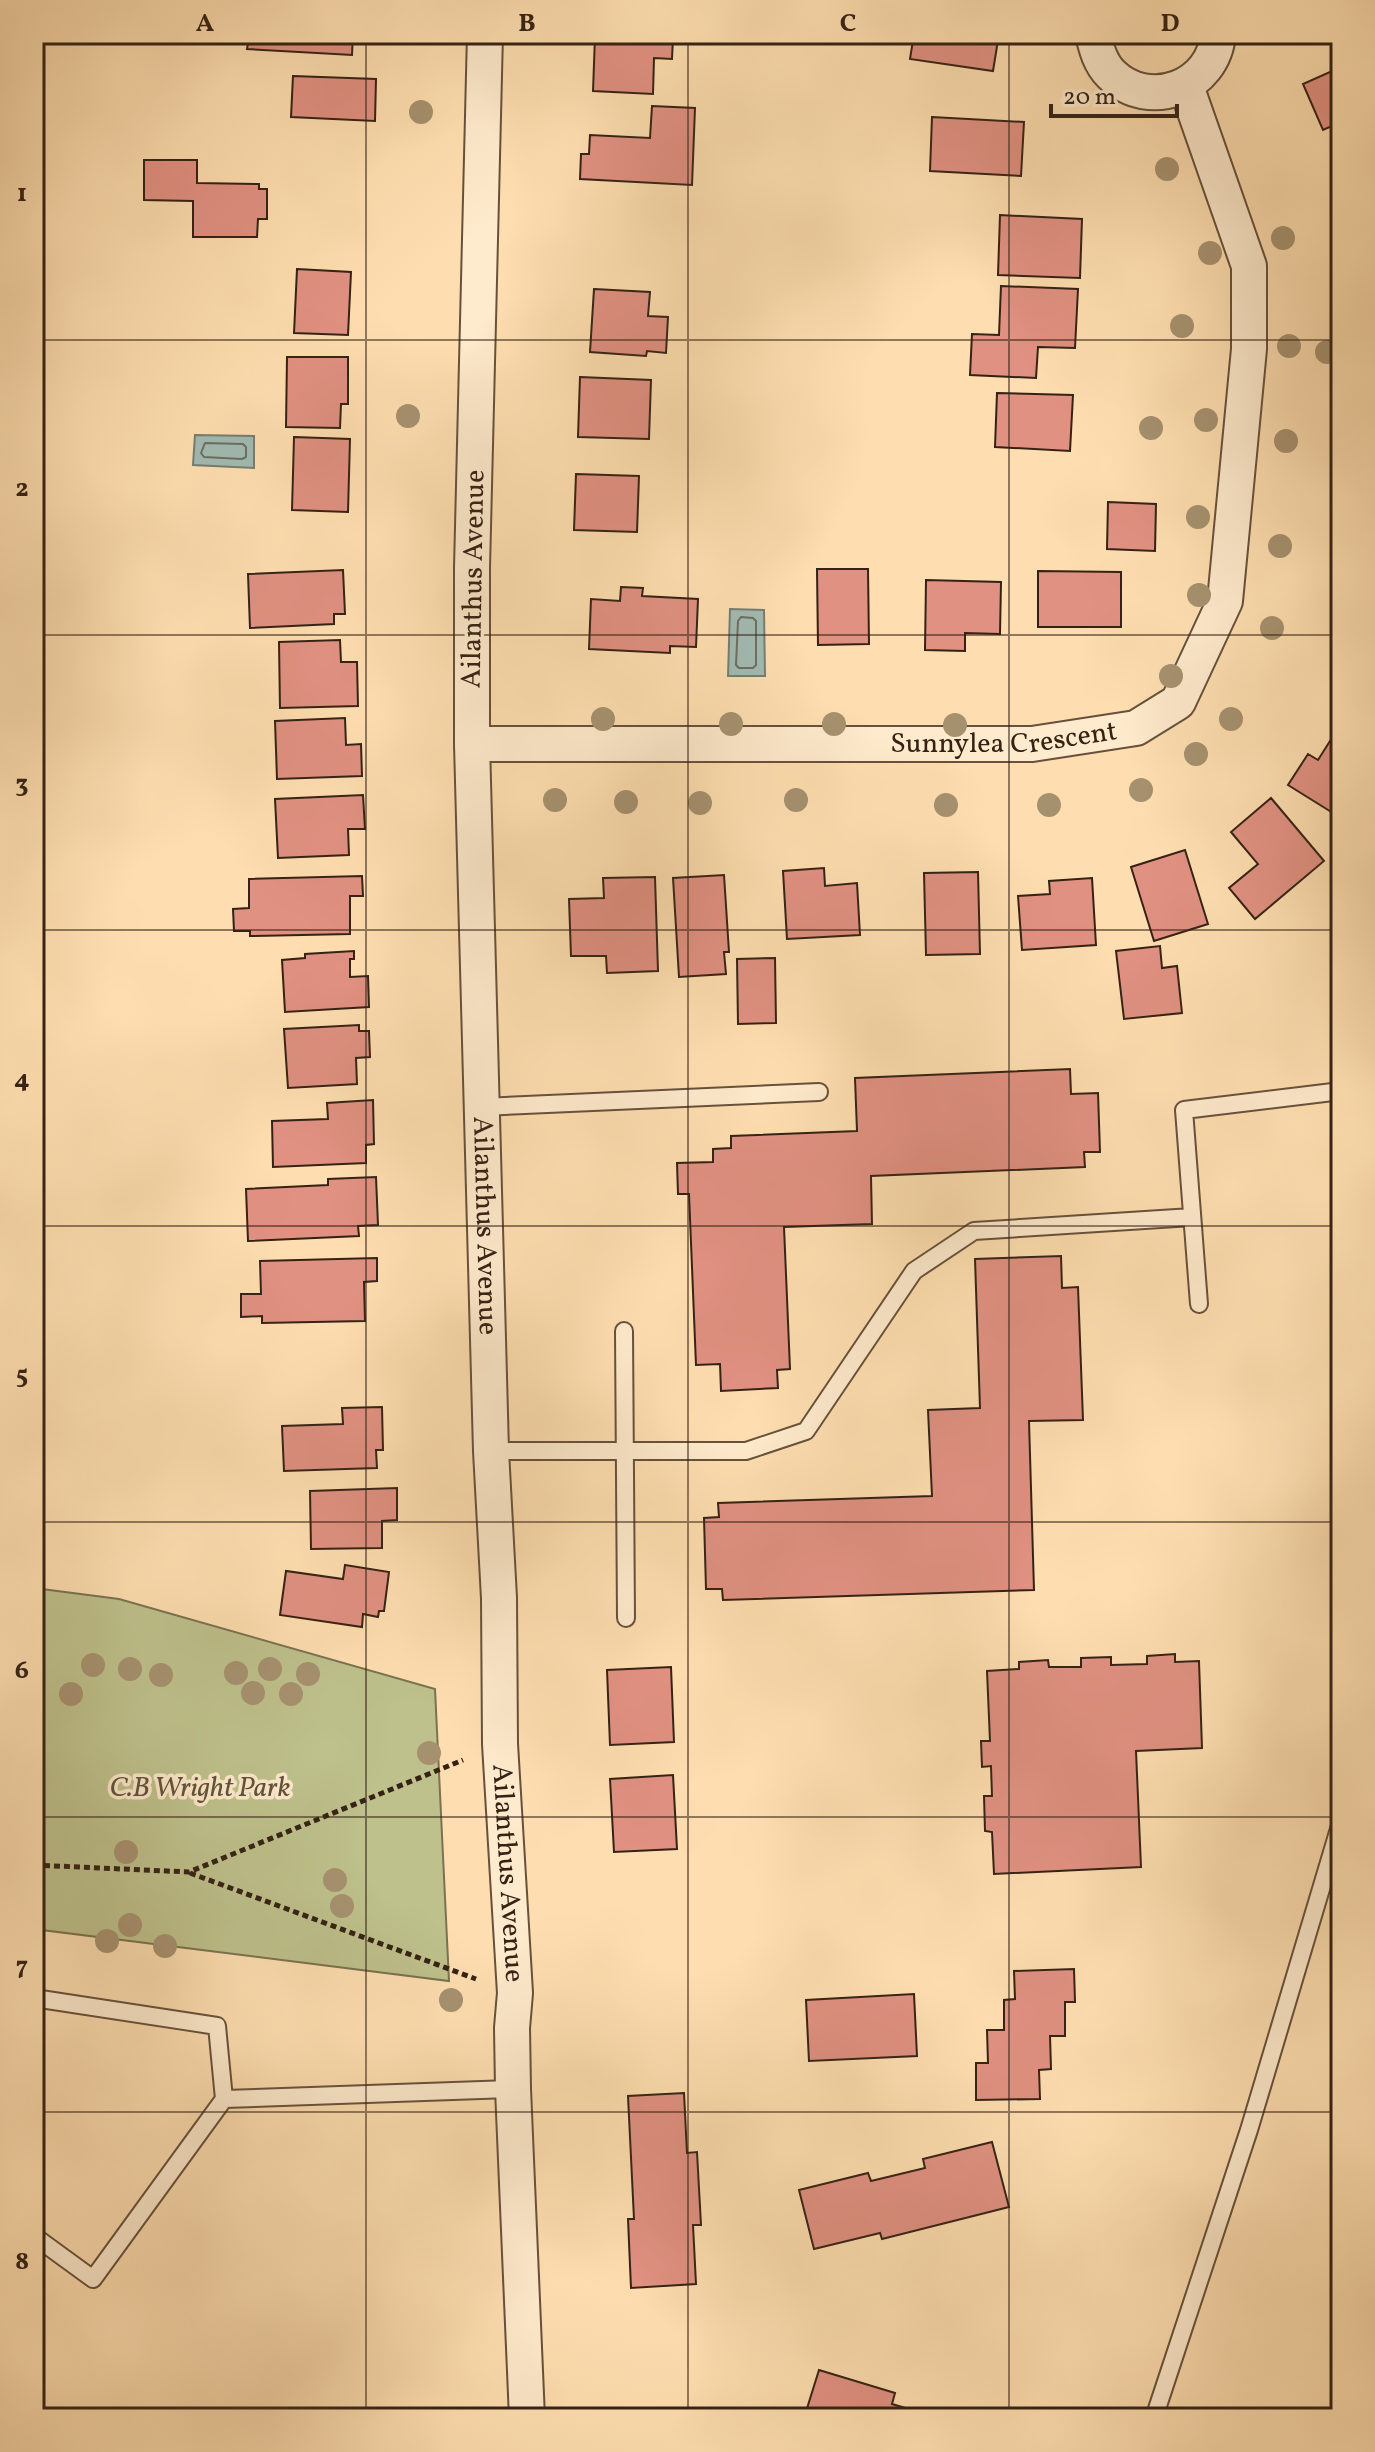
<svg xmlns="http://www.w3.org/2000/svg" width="1375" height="2452" viewBox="0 0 1375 2452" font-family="Vollkorn,serif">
	<rect width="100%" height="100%" fill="#fedeb0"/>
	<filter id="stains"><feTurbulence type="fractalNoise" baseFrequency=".0025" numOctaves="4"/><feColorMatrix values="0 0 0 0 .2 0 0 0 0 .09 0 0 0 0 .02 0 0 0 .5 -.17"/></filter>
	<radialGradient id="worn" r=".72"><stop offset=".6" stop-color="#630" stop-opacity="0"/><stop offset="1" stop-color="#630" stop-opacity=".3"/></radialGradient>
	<path fill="#bec18c" stroke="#7a7250" stroke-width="2" d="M34,1588L119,1599L435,1689L449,1981L34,1929Z"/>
	<path fill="#a2bbb3" stroke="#767e74" stroke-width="2" d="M195,435L254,436V468L193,465Z
		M730,609L764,610L765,676H728Z"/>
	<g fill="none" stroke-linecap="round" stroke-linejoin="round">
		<path stroke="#6c6e64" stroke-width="2" d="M205,443L243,444L246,447V457L242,459L204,457L201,453Z
			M741,617L753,618L756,621V665L753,668H739L736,665L738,621Z"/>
	</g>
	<path fill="#e19182" stroke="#352215" stroke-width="2" d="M261,34H353L352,55L247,49L248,43H260Z
		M605,34H657L673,37L672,59L654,58L653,94L593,91L595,36L605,37Z
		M914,34H999L993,71L910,59Z
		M1341,67V122L1323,130L1303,84Z
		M293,76L376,79L375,121L291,117Z
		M652,106L695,108L692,185L580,179L581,154H589L590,135L650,138Z
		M932,117L1024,122L1021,176L930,171Z
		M144,160H197V183L259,184V189H267V219H258L257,237H193V201L144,200Z
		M1000,215L1082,219L1080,278L998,275Z
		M297,269L351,272L348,335L294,333Z
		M1001,286L1078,289L1075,348L1038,347L1036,378L970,375L972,334L999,335Z
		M594,289L650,292L648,316L668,317L666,353L647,351L646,356L590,352Z
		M287,357H348V404H341L340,428L286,427Z
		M580,377L651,380L649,439L578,437Z
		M997,393L1073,395L1070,451L995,447Z
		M294,437L350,439L348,512L292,510Z
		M576,474L639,476L637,532L574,530Z
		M1108,502L1156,504L1155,551L1107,549Z
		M817,569H868L869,644L818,645Z
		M343,570L345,614H334V624L250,628L248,574Z
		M1038,571L1121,572V627H1038Z
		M926,580L1001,582L1000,634L965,633V651L925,650Z
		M621,587L643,588L642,596L698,599L696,647L670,646V653L589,649L591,599L620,601Z
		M340,640L341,662H357L358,706L280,708L279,642Z
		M345,718L346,745L361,744L362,776L277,779L275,721Z
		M1337,730L1341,733V818L1288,785L1308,754L1318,760Z
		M363,795L365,829H348L349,855L278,858L275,799Z
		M1271,798L1324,861L1255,919L1229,888L1258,864L1231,832Z
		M1185,850L1208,924L1154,941L1131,867Z
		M824,868L825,886L857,883L860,935L787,939L783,871Z
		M978,872L980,954L926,955L924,873Z
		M724,875L729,952H724L726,974L679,977L673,878Z
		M362,876L363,896H350V934L250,936V931H234L233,909L249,908V879Z
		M655,877L658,971L607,973L606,956H571L569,899L604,898L603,878Z
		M1092,878L1096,945L1022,950L1018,896L1050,894L1049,881Z
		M1160,946L1162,968L1177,966L1182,1013L1124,1019L1116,951Z
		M354,951V959H350V977L368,976L369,1007L285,1012L282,960L305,958V954Z
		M775,958L776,1023L738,1024L737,959Z
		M359,1025V1031H369L370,1057L356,1058L357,1084L288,1088L284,1029Z
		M1070,1069L1071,1094L1098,1093L1100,1152H1084L1085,1167L871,1176L872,1224L784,1227L790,1369L777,1370L778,1388L721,1391L720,1364L696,1365L689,1194H678L677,1163L713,1162V1149L731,1148V1136L857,1131L855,1078Z
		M373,1100L374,1144L366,1145V1163L273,1167L272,1121L328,1119L327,1103Z
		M376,1177L378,1225L358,1226L359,1236L248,1241L246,1189L328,1185V1179Z
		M1061,1256L1062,1288L1078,1287L1083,1420L1029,1421L1034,1590L723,1600L722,1589H706L704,1518L719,1517L718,1503L932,1496L928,1410L980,1408L975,1259Z
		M377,1258V1281L364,1282L365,1321L262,1323V1316L241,1317V1294H261L260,1261Z
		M382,1407L383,1450H376L377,1468L284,1471L282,1426L343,1424L342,1408Z
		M397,1488V1520L382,1521V1548L311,1549L310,1491Z
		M345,1565L389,1572L384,1611H379L378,1617L363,1614L362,1627L280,1615L286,1571L343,1579Z
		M1175,1654V1662L1199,1661L1202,1748L1136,1751L1141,1867L994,1874L992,1832L985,1831L984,1796H992L991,1766L982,1767L981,1741H990L987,1671L1019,1669V1662L1048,1660L1049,1667H1081V1658L1111,1657V1665L1147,1664V1656Z
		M671,1667L674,1742L610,1745L607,1670Z
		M673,1775L677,1849L614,1852L610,1779Z
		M1074,1969L1075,2002H1065V2036H1050L1051,2069L1039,2070L1040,2099L976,2100V2063H988L987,2030H1004V2000L1015,1999L1014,1971Z
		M914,1994L917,2056L809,2061L806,2000Z
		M684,2093L687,2153L697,2152L701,2225H693L696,2284L631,2288L628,2219H634L628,2096Z
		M992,2142L1009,2207L882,2239L880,2233L814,2249L799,2190L868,2173L871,2181L925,2168L923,2159Z
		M819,2370L895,2393L892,2404L939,2418H804Z"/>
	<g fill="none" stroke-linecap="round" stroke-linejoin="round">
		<defs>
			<path id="service" d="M482,1107L819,1092
				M1199,1304L1184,1110L1341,1091
				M624,1331L626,1618
				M491,1451H746L806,1431L914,1271L974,1231L1192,1217
				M34,1998L217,2026L224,2099L513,2089
				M34,2236L93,2279L224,2099
				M1154,2418L1249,2130L1341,1822"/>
			<g id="minor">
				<path id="s1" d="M485,34L472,568V744L491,1451L499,1598L500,1744L515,1993L512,2028L513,2089L527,2418"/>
				<path d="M1093,34C1096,48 1100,63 1111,74C1149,112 1214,87 1218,34"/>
				<path id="s2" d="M472,744H1032L1136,728L1178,702L1225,601L1249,349V266L1186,86"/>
			</g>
		</defs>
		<use href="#service" stroke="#67513c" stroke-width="20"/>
		<use href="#minor" stroke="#67513c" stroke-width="38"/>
		<path stroke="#352215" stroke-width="5" stroke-dasharray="6 4" stroke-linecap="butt" d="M34,1865L189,1872L463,1760
			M190,1873L476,1979"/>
		<use href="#service" stroke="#feeacc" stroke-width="16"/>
		<use href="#minor" stroke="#feeacc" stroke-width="34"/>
	</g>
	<g fill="#a6916f">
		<circle cx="421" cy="112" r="12"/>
		<circle cx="1167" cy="169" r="12"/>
		<circle cx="1283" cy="238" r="12"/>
		<circle cx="1210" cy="253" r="12"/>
		<circle cx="1182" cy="326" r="12"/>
		<circle cx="1289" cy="346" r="12"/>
		<circle cx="1327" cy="352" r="12"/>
		<circle cx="408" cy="416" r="12"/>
		<circle cx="1206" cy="420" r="12"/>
		<circle cx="1151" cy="428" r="12"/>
		<circle cx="1286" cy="441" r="12"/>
		<circle cx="1198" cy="517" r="12"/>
		<circle cx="1280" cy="546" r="12"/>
		<circle cx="1199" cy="595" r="12"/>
		<circle cx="1272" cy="628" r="12"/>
		<circle cx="1171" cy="676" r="12"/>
		<circle cx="603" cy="719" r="12"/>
		<circle cx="1231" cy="719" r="12"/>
		<circle cx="731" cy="724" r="12"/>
		<circle cx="834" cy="724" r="12"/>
		<circle cx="955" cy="725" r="12"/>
		<circle cx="1196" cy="754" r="12"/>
		<circle cx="1141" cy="790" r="12"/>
		<circle cx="555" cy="800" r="12"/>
		<circle cx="796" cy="800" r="12"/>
		<circle cx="626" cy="802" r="12"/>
		<circle cx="700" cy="803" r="12"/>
		<circle cx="946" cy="805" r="12"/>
		<circle cx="1049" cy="805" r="12"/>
		<circle cx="93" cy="1665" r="12"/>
		<circle cx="130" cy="1669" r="12"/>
		<circle cx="270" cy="1669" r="12"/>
		<circle cx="236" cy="1673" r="12"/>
		<circle cx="308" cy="1674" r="12"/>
		<circle cx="161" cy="1675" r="12"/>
		<circle cx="253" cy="1693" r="12"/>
		<circle cx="71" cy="1694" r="12"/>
		<circle cx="291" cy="1694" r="12"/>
		<circle cx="429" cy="1753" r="12"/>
		<circle cx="126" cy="1852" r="12"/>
		<circle cx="335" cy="1880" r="12"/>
		<circle cx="342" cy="1906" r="12"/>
		<circle cx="130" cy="1925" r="12"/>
		<circle cx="107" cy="1941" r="12"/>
		<circle cx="165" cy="1946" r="12"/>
		<circle cx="451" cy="2000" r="12"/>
	</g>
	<path fill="none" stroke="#352215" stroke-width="2" stroke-opacity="0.55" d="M366,34V2418M688,34V2418M1009,34V2418M34,340H1341M34,635H1341M34,930H1341M34,1226H1341M34,1522H1341M34,1817H1341M34,2112H1341"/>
	<g text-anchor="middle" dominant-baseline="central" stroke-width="7" stroke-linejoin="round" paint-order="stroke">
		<g font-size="28" fill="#352215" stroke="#feeacc">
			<text transform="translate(474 579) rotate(-89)">Ailanthus Avenue</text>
			<text stroke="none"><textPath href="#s2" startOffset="532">Sunnylea Crescent</textPath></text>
			<text stroke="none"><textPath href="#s1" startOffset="1192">Ailanthus Avenue</textPath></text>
			<text stroke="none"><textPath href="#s1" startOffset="1840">Ailanthus Avenue</textPath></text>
		</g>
		<g font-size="28" font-style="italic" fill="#5e5239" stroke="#feeacc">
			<text x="200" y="1788">C.B Wright Park</text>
		</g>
	</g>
	<rect width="1375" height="2452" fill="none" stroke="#fedeb0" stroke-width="88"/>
	<path d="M1051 104v12h126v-12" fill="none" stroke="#352215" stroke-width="4"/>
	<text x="1063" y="104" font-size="24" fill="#352215" stroke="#feeacc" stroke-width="6" paint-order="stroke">20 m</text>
	<rect x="44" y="44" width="1287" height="2364" fill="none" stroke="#352215" stroke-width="3"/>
	<g font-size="26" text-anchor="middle" font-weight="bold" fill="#352215">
		<text x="205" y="31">A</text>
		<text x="527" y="31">B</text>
		<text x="848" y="31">C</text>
		<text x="1170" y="31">D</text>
		<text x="22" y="201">1</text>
		<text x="22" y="496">2</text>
		<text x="22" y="792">3</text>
		<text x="22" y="1087">4</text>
		<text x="22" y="1383">5</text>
		<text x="22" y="1678">6</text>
		<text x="22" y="1974">7</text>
		<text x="22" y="2269">8</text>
	</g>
	<rect width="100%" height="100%" filter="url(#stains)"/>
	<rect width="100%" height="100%" fill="url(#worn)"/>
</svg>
